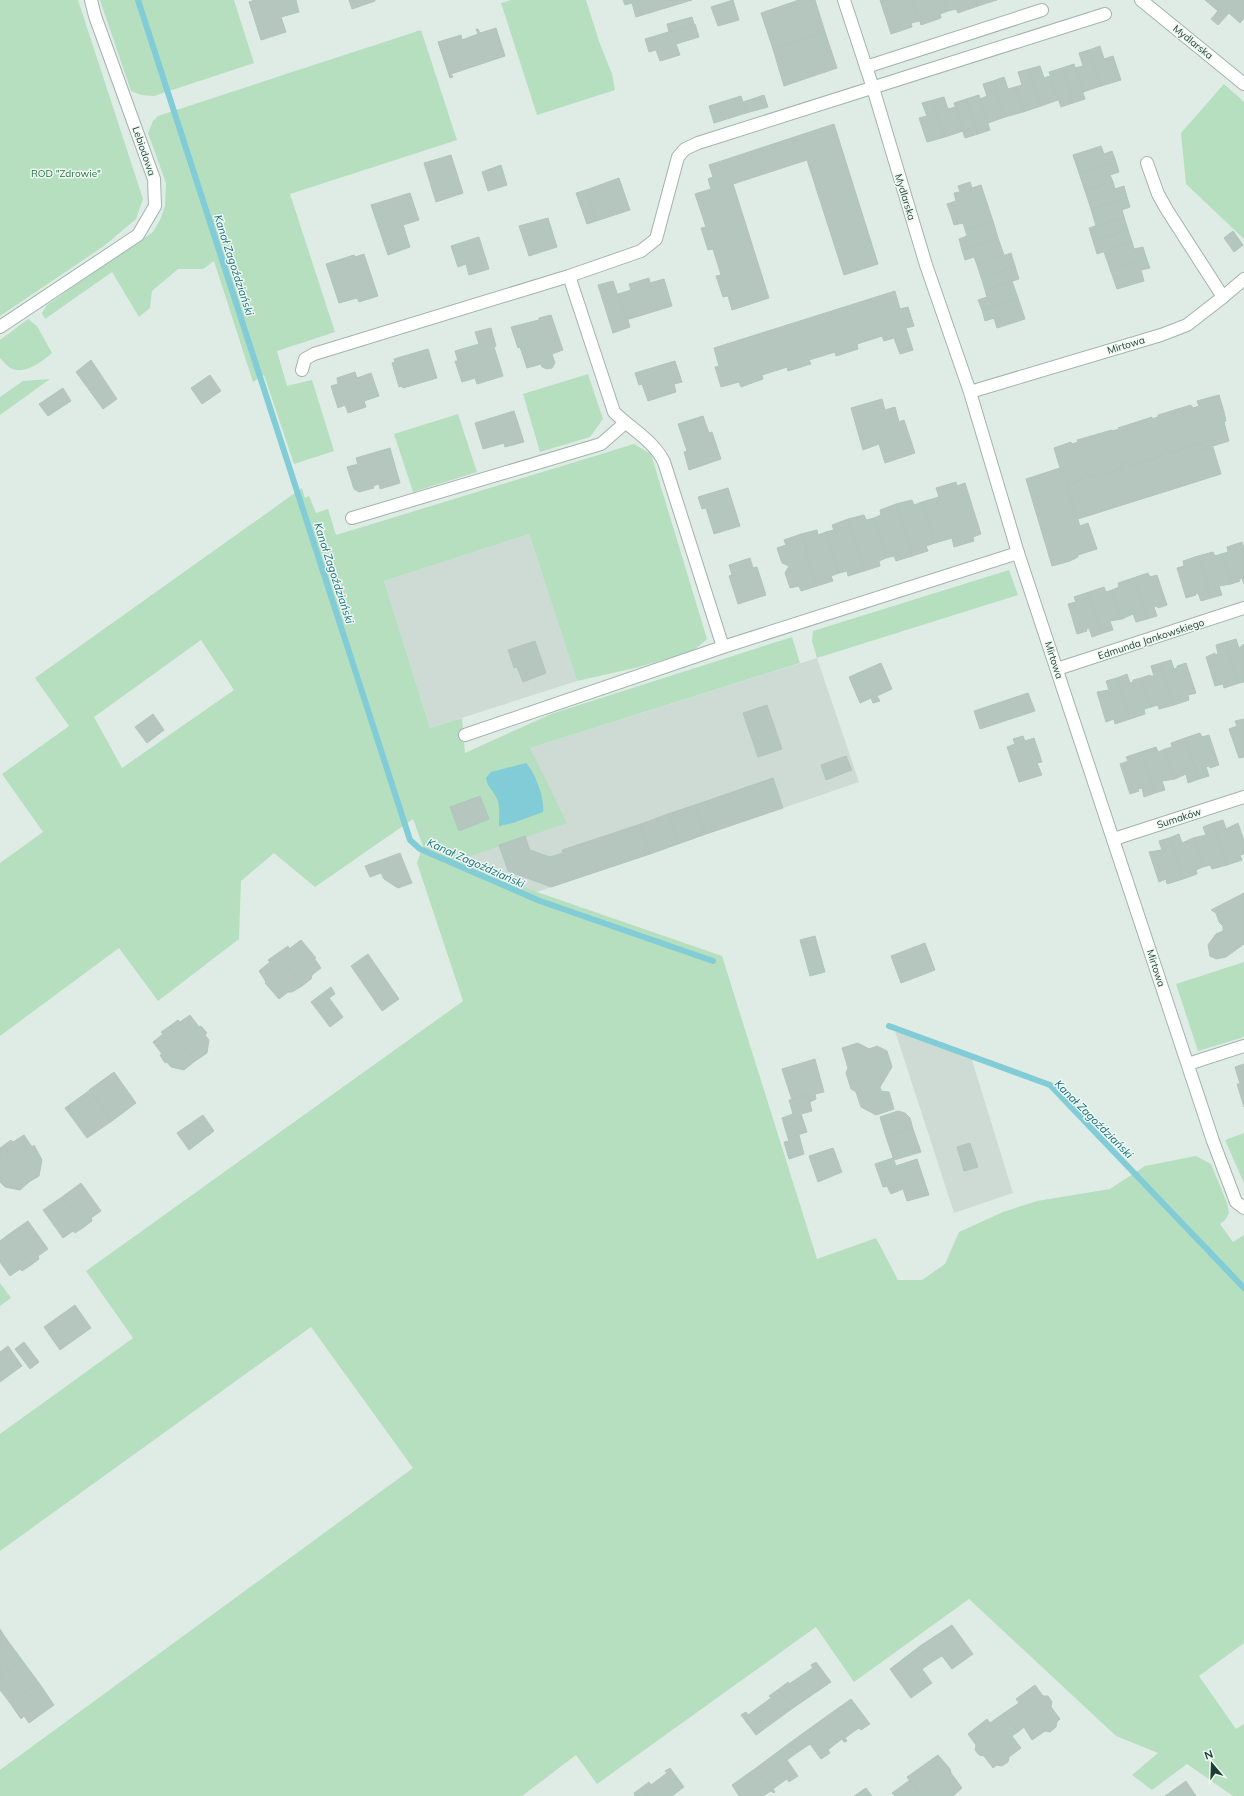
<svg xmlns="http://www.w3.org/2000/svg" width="1244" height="1796" viewBox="0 0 1244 1796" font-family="Mulish,sans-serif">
	<rect width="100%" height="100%" fill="#dfece5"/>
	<path fill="#cddbd4" d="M529,534L577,681L430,728L384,581Z
		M817,658L859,782L537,892L459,860L525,836L530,748Z
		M895,1031L971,1057L1013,1193L954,1213Z"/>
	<path fill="#b5dfbf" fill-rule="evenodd" d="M0,0H78L143,199L136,219L104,246L0,316Z
		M100,0H234L254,63L154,96L141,95L131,91Z
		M511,0H586L600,44L612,74L615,90L537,115L501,3Z
		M421,30L457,140L290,194L335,332L277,351L287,386L312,380L334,451L294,464L264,375L253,382L214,261L203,269H178L152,291L150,308L139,317L112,272L45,319L42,313L47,305L153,232L161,218L165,206L166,183L148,133L153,121L158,116Z
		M1224,84L1244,102V239L1186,184L1181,133Z
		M28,319L37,326L52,353C42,362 22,377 9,367C6,365 3,361 0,358V340Z
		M588,374L603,419L590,437L540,452L523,394Z
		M50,379L0,415V397L23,381Z
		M458,414L477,472L413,492L394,434Z
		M634,444L651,454L707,639L693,651L639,667L577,681L529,534L384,581L430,728L462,718L465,753L551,714L792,637L800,663L530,748L567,823L459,860L537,892L722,956L817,1259L876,1238L898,1280H922L945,1264L959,1232L1003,1212L1037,1201L1110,1189L1145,1166L1196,1156L1211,1164L1227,1203L1229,1213L1225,1220L1220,1224L1233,1242L1244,1235V1643L1199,1676L1236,1729L1244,1724V1796H1233L1187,1764L1152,1790L1132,1775L1158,1753L1116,1736L969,1599L854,1682L816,1627L597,1784L576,1755L522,1796H0V1770L413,1468L311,1327L0,1551V1434L133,1338L86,1271L463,1001L417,863L423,846L413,819L315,887L274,853L241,881L239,939L158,1001L119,948L0,1036V863L43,832L2,774L69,726L35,678L302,488L305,498L309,496L316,513L328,509L336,535ZM201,640L234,690L122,768L94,717Z
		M1009,570L1018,595L817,658L812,641L813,631Z
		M1244,962V1037L1198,1051L1176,984Z
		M1244,1133V1183L1225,1140Z
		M0,1283L11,1298L0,1306Z"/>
	<path fill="#81ccd6" d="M526,763C535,772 545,799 543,812L513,823L499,826C499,817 501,806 496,797C493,790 487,787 486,778L491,772Z"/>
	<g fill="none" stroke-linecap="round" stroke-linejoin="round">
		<path stroke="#81ccd6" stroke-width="6" d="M138,0L410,840L420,849L540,901L713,961
			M889,1026L1050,1085L1244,1288"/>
	</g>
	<path fill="#b4c6be" stroke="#b0c6bc" d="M255,0H296L299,12L281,17L286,32L261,40L249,2Z
		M349,0H375V1L352,9Z
		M623,0H692L636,17L632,3L625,5Z
		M733,0L739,20L718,26L711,7Z
		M799,0H815L825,32L773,49L761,13Z
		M880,0H913L919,21L911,23L912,27L891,34Z
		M913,0H945L948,11L940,14L941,18L921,25Z
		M945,0H977L978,6L958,13L956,9L948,11Z
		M977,0H997L978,6Z
		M1205,0H1244V18L1240,23L1229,13L1218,25L1211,19L1218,11Z
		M692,17L694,24L669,32L667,24Z
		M695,24L699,37L676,44L680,55L660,61L656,50L649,52L645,39Z
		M496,28L505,56L451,74L453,77L450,78L438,42L461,35L462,40L478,34L476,29H478L480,33Z
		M825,32L837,68L784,86L773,49Z
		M1100,46L1104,59L1113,56L1121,80L1101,86L1089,50Z
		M1089,50L1101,86L1083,92L1075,68L1083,66L1079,53Z
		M1074,64L1085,99L1073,103L1062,68Z
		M1040,66L1044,78L1050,76L1058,100L1041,106L1029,69Z
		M1062,68L1073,103L1061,107L1049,72Z
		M1029,69L1041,106L1023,112L1015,87L1022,85L1018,72Z
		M1004,77L1008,89L1015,87L1023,112L1005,117L993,81Z
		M993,81L1005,117L988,123L980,99L987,96L983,84Z
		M764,95L768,107L746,113L743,102Z
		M979,95L990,130L978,134L966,99Z
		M741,96L746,113L714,123L709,106Z
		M944,97L948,109L955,107L963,131L945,137L933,100Z
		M966,99L978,134L965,138L954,103Z
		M933,100L945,137L927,142L919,118L927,116L922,103Z
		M834,124L878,264L844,275L807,160L733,184L769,298L732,310L728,296L723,297L716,276L721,275L713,249L708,250L701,228L706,227L695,194L711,189L708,179L713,177L709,165Z
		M1101,146L1104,154L1112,151L1116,162L1079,173L1073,155Z
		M451,155L463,193L436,202L424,163Z
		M1116,162L1119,172L1110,175L1113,182L1085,191L1079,173Z
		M501,165L507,185L488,191L482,172Z
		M619,178L630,210L596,221L586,190Z
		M970,182L972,188L981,185L987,203L951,215L947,204L956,201L954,193L960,192L958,186Z
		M1113,182L1115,189L1124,186L1127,197L1091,209L1085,191Z
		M586,190L596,221L587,224L576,193Z
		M410,193L419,220L403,225L410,247L388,255L371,205Z
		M1127,197L1130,207L1122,210L1124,217L1096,226L1091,209Z
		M987,203L993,221L965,229L963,223L954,225L951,215Z
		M1124,217L1128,230L1093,241L1089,228Z
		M548,218L557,247L529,256L519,226Z
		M993,221L998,238L962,250L959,239L967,236L965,229Z
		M1128,230L1132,242L1097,254L1093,241Z
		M1233,231L1243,245L1234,252L1224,238Z
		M479,237L489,269L469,275L466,264L458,267L451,246Z
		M998,238L1004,255L977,265L974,257L965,260L962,250Z
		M1132,242L1134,249L1143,247L1146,257L1110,269L1104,252Z
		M1011,253L1015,266L981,277L977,265Z
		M364,254L378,296L359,302L357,298L339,303L326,264L354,255L355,257Z
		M1146,257L1150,268L1141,270L1144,281L1117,289L1110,269Z
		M1015,266L1019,279L985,290L981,277Z
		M649,278L650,283L664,279L672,306L626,320L618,294L631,290L629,284Z
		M613,281L626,320H628L630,327L613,333L598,285Z
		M1012,281L1018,298L982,310L978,300L987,297L985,290Z
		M895,291L900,309L908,307L914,326L906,328L913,350L900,354L894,338L884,341L882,336L857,344L858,349L836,356L835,352L809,360L811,364L788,371L787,367L762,375L763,379L741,387L739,382L721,387L715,367L719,366L714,348Z
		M1018,298L1025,319L997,328L994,318L985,321L982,310Z
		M551,315L563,350L552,354L555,363L552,368L547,369L542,367L541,364L527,368L520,347L518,348L511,327L539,320V318Z
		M491,328L496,346L494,347L503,376L477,384L475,378L462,382L455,361H458L455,351L479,344L475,332Z
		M428,349L437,378L403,388L402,386L399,387L392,363L395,362L394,359Z
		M91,360L117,399L103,409L76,372Z
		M675,361L682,382L674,384L676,392L648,401L642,384L639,385L635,373Z
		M355,372L357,378L371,373L379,396L364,401L366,407L348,413L345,405L338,408L331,386L338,384L337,378Z
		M210,375L221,391L202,404L191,388Z
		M63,388L71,401L48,416L39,404Z
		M1219,395L1224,412L1226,421L1224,422L1229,441L1203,449L1202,443L1170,453L1169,449L1162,451L1163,456L1131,466L1129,461L1122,463L1123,468L1090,478L1089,474L1082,476L1083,480L1067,485L1080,526L1088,523L1097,549L1078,555V557L1070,561L1052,566L1026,479L1060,468L1054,448L1071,442L1072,444L1078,442L1077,440L1112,430V431L1119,429L1118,428L1152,417V419L1158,417V415L1191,405L1193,408L1199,406L1197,401Z
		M882,399L885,410L895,407L899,422L904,420L915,453L885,463L879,444L863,450L851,408Z
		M514,411L524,442L505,447L504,443L483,449L475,423Z
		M703,416L709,433L712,432L721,459L689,470L684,452L687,451L678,424Z
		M1202,443L1203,449L1213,447L1221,474L1078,519L1067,485L1083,480L1082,476L1089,474L1090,478L1123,468L1122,463L1129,461L1131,466L1163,456L1162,451L1169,449L1170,453Z
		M390,448L400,483L380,489L379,484L373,486L374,488L359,492L354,489L347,467L358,464L356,458Z
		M956,482L957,486L965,483L981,534L973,537L974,541L954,547L952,538L935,543L922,502L939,497L936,488Z
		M728,488L740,526L714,534L706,508L702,509L698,497Z
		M912,500L914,505L922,502L935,543L926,546L928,551L912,556L896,504Z
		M896,504L912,556L896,561L894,556L886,558L874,518L881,515L880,510Z
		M864,515L866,520L874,518L886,558L879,561L880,566L864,571L848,519Z
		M848,519L864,571L848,576L847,571L839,573L826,532L834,530L832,525Z
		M817,530L818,535L826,532L839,573L831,576L833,581L817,586L801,534Z
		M801,534L817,586L801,591L799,586L790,588L785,573L789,566L782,563L777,548L786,545L784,540Z
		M1242,542L1244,548V584L1242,578L1239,579L1240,581L1231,584L1221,554L1228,552L1227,547Z
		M1213,552L1215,556L1221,554L1231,584L1219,586L1222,595L1211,598L1198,556Z
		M1198,556L1211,598L1201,601L1198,593L1195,594L1196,595L1186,598L1177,568L1184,566L1183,561Z
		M750,558L753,568L757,567L766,595L738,604L729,576L732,575L729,565Z
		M1148,573L1150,577L1157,575L1167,605L1158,608L1157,606L1154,607L1157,616L1147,619L1133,578Z
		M1133,578L1147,619L1136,622L1133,614L1122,619L1112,590L1119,587L1118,583Z
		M1104,587L1106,592L1112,590L1122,619L1110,621L1113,630L1103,633L1089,592Z
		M1089,592L1103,633L1092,637L1089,628L1086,629L1087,631L1077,634L1068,604L1076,602L1074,597Z
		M1236,639L1239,648L1244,644V682L1239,683L1226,642Z
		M535,641L546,673L523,682L517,667L514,668L508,650Z
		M1226,642L1239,683L1224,688L1223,684L1215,686L1206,657L1215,653V655L1218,654L1216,645Z
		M1171,660L1174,669L1177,668V666L1186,663L1196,693L1188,695L1189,700L1174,705L1161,663Z
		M881,663L892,689L877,696L880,701L873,703L871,698L860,703L849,677Z
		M1161,663L1174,705L1159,709L1158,705L1151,707L1141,678L1150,675V676H1154L1151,666Z
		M1127,674L1130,683L1133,682V680L1141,678L1151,707L1144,709L1145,714L1130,719L1117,678Z
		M1117,678L1130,719L1115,724L1114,719L1106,722L1097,692L1109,690L1106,681Z
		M1028,693L1035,711L980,729L974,711Z
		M767,705L782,749L758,757L743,713Z
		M153,714L164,730L147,743L135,727Z
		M1244,719V757L1239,758L1229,729L1237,726L1235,721Z
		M1200,733L1202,737L1209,735L1219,765L1210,768L1209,766L1206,767L1209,776L1199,779L1185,738Z
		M1023,736L1025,741L1034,738L1042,762L1037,763L1042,775L1019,782L1007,747L1015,744L1013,739Z
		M1185,738L1199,779L1188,783L1186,774L1175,779L1165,749L1172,747L1171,743Z
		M1156,747L1158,752L1165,749L1175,779L1162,781L1165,790L1155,793L1141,752Z
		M1141,752L1155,793L1144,797L1142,788L1138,789L1139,791L1130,794L1120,764L1128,761L1126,757Z
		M846,756L852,770L826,780L821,765Z
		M773,778L783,808L706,834L695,805Z
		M480,796L489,819L459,831L450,807Z
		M695,805L706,834L678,844L668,814Z
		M668,814L678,844L650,854L641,824Z
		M1223,820L1226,829L1238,823L1244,841V854L1240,855L1242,860L1227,865L1213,823Z
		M1213,823L1227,865L1212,869L1210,865L1203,867L1193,838L1206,835L1203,827Z
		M641,824L650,854L551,887L508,871L499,845L525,836L530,850L550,857L563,853L562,850Z
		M1179,834L1182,843L1193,838L1203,867L1196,870L1197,874L1183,879L1169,838Z
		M1169,838L1183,879L1167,884L1166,879L1159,882L1149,852L1162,850L1159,841Z
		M400,853L412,883L398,888L384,879L381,873L370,877L365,866Z
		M1244,893V944L1226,957L1216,959L1210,956L1208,945L1216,934L1223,931V926L1219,922L1216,913L1211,910Z
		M815,936L825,972L810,976L800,940Z
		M301,940L316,958H314L321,968L312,975L311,979L302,986L278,953L288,946L289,949Z
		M925,943L935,970L901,983L891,956Z
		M278,953L302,986L292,992H288L279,999L265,983L266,982L259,971L270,962L268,960Z
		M368,954L399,999L382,1011L351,966Z
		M331,987L335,994L329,998L343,1017L330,1027L311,1002Z
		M190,1015L199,1027L201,1026L207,1033L205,1035L209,1040L207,1053L195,1061L170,1026L178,1020L180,1022Z
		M170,1026L195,1061L184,1070L171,1067L167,1062L165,1063L160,1055L162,1054L153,1042L163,1034L161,1032Z
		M858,1043L869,1049L877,1046L887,1051L892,1067L880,1087L881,1091L889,1092L894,1109L876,1115L861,1107L856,1092L851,1089L846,1073L848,1068L842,1048Z
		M815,1059L824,1092L815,1094L816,1099L810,1102L808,1095L792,1100L782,1069Z
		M1244,1064V1107L1237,1084H1240L1235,1067Z
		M114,1072L136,1103L112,1121L89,1090Z
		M90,1090L112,1121L87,1138L65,1108Z
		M808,1095L812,1111L801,1114L807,1132L788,1138L782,1118L793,1114L789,1100Z
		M898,1111L905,1113L910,1118L913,1129L886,1137L880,1117Z
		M203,1115L214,1131L189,1150L177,1133Z
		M913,1129L921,1152L894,1160L886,1137Z
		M24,1135L32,1147L34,1145L42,1160L39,1176L29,1182L3,1146L11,1140L13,1142Z
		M799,1135L804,1154L789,1159L784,1142L789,1141L788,1138Z
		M970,1143L978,1167L964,1171L957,1147Z
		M3,1146L29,1182L20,1190L5,1187L0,1182V1148Z
		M833,1148L842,1172L818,1182L809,1156Z
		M893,1158L896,1166L917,1159L929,1195L907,1201L903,1189L891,1194L887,1186L883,1187L875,1164Z
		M81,1183L101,1211L91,1218L92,1221L84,1227L62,1197Z
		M62,1197L84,1227L75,1233L73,1231L63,1238L43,1210Z
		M28,1221L48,1249L38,1256L39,1259L31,1265L9,1234Z
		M9,1234L31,1265L22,1271L20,1269L10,1276L0,1262V1241Z
		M75,1305L91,1328L60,1350L44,1327Z
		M24,1342L39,1362L30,1369L15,1349Z
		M8,1346L22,1366L0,1382V1352Z
		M952,1625L973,1654L952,1669L942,1656L932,1662L920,1646Z
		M0,1629L5,1637L0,1641Z
		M5,1637L22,1660L0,1676V1641Z
		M920,1646L932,1662L922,1669L932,1683L911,1698L890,1669Z
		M22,1660L39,1683L10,1703L0,1690V1676Z
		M816,1662L831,1682L793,1708L779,1689L788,1682L789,1684L813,1668L811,1665Z
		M39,1683L54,1705L29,1723L24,1716L21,1719L10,1703Z
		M1035,1685L1043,1696H1048L1052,1702L1051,1707L1060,1719L1057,1722L1056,1727L1050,1732L1045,1731L1032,1740L1024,1727L1018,1732L1004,1713L1019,1703L1016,1699Z
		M779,1689L793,1708L756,1735L741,1715L746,1712L748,1715L771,1698L769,1696Z
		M851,1699L870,1724L861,1730L859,1728L853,1732L845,1738L847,1741L845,1742L827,1716Z
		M1004,1713L1018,1732L1012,1736L1021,1748L1009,1757L1008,1762L1002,1766L997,1765L993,1768L984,1756L979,1755L975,1750L976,1745L968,1734L987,1719L990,1723Z
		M827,1716L845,1742H844L842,1739L834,1745L828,1750L830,1753L821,1759L810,1744L798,1752L791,1742Z
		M791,1742L798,1752L787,1760L798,1776L789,1782L787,1779L781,1783L773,1789L775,1792L774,1793L756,1768Z
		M938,1755L950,1769L951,1773L962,1788L953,1796H921L907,1777Z
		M670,1768L684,1787L672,1796H647L641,1788L649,1782L651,1785L667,1773L665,1771Z
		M756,1768L774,1793L771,1791L763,1796H739L732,1785Z
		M910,1780L921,1796H895L892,1793Z
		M1186,1781L1196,1796H1165Z
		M641,1788L647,1796H635L634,1793Z
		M866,1788L872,1796H854Z"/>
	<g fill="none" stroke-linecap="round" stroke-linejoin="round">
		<defs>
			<path id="lane" d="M866,67L1042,10
				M1147,163L1158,194L1167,210L1223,297
				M569,276L614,412C631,429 653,440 664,462L723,647
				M302,370L305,359L314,354L569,276L641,251L656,239L678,157L685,149L698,143L1105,14
				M352,518L601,444L625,423
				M465,735L723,647L1018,553"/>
			<path id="street" d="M844,0L873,88L926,265L970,392L1018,553L1213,1141L1236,1202L1244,1208
				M1141,0L1244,84
				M0,327L138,235L155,206L154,179L95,16L91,0
				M970,392L1161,335L1187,325L1223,297L1244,279
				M1057,669L1244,608
				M1114,839L1244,797
				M1188,1064L1244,1046"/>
		</defs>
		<use href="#lane" stroke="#a1b4ac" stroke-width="14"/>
		<use href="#street" stroke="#a1b4ac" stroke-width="14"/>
		<use href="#lane" stroke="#fff" stroke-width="12"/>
		<use href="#street" stroke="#fff" stroke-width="12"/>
	</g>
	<g text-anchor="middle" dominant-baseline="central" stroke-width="3" stroke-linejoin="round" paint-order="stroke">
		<g font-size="10" fill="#1e3d33" stroke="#eff8f3">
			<text transform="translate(1193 42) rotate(39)">Mydlarska</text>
			<text transform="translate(144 151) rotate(71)">Lebiodowa</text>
			<text transform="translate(905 197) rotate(73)">Mydlarska</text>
			<text transform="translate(1126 345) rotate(-17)">Mirtowa</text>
			<text transform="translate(1151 639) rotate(-18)">Edmunda Jankowskiego</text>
			<text transform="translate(1054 660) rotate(72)">Mirtowa</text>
			<text transform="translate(1179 818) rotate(-18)">Sumaków</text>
			<text transform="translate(1156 968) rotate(72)">Mirtowa</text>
		</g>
		<g font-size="10" fill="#257742" stroke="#eff8f3">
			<text x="66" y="173">ROD "Zdrowie"</text>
		</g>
		<g font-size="11" font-style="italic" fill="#13707e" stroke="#eff8f3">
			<text transform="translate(234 265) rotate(72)">Kanał Zagoździański</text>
			<text transform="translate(334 573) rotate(72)">Kanał Zagoździański</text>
			<text transform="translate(476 863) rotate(24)">Kanał Zagoździański</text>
			<text transform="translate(1094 1119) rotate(45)">Kanał Zagoździański</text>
		</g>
	</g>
	<g transform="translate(1212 1764) rotate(341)" stroke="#eff8f3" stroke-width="3" paint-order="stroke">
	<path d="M0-3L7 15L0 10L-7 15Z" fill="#1e3d33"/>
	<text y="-6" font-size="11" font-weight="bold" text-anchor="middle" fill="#1e3d33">N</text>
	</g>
</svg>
